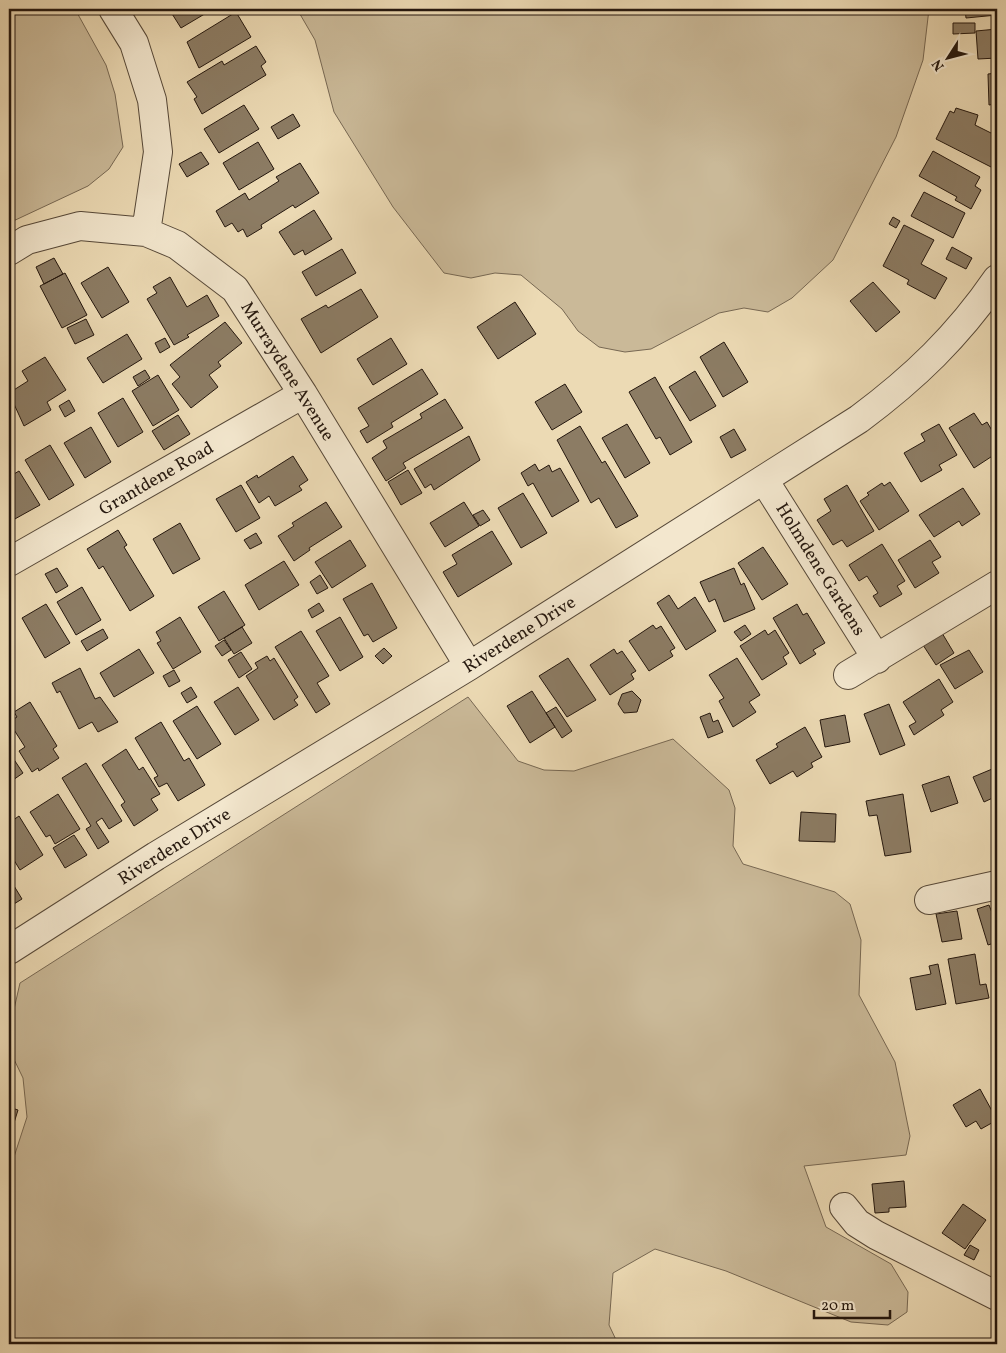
<svg xmlns="http://www.w3.org/2000/svg" width="1006" height="1353" viewBox="0 0 1006 1353" font-family="Vollkorn,serif">
	<style>
		.green { fill: #cab998; stroke: #776853 }
		.building { fill: #8c7c64; stroke: #24170e }
		.lines { fill: none; stroke-linecap: round; stroke-linejoin: round }
		.minor-casing { stroke: #564838; stroke-width: 30 }
		.minor { stroke: #f3e7ce; stroke-width: 28 }
		.labels { text-anchor: middle; stroke-width: 4.5; stroke-linejoin: round; paint-order: stroke }
		.street-label { font-size: 18px; fill: #24170e; stroke: #f3e7ce }
	</style>
	<rect width="100%" height="100%" fill="#ecdab4"/>
	<filter id="stains"><feTurbulence type="fractalNoise" baseFrequency=".004" numOctaves="4"/><feColorMatrix values="0 0 0 0 .2 0 0 0 0 .09 0 0 0 0 .02 0 0 0 .5 -.17"/></filter>
	<radialGradient id="worn" r=".72"><stop offset=".6" stop-color="#630" stop-opacity="0"/><stop offset="1" stop-color="#630" stop-opacity=".3"/></radialGradient>
	<path class="green" d="M9 9H75L106 65 115 94 123 147 109 169 88 186 9 223Z
		M297 9H929L923 60 896 137 833 260 792 298 768 312 744 308 719 313 651 349 625 352 599 347 578 331 562 309 521 275 495 273 471 278 444 273 393 207 334 112 315 40Z
		M468 697 518 761 544 770 574 771 673 739 729 790 735 808 733 846 743 864 835 892 850 904 861 940 859 995 895 1062 910 1136 906 1155 804 1166 826 1227 891 1264 908 1292 907 1312 888 1325 851 1322 726 1271 655 1249 613 1273 609 1325 618 1344H9V1163H12L27 1117 23 1078 9 1049V1031L20 983Z"/>
	<path class="building" d="M169 9H213L181 28Z
		M965 9H997V15L966 18Z
		M236 12 251 37 199 68 187 42Z
		M953 23H975V33L953 34Z
		M997 29V58L978 59 976 31Z
		M256 46 266 62 261 66 266 75 202 114 194 99 197 97 187 82 222 61 224 65Z
		M997 73V114H995V104L989 105 988 74Z
		M244 105 259 129 219 153 204 129Z
		M956 108 978 115 975 125 997 136V159L993 168 936 139 950 111 954 113Z
		M293 114 300 126 278 139 271 127Z
		M258 142 274 169 239 190 223 163Z
		M933 151 980 177 975 186 981 190 971 209 955 200 957 197 919 176Z
		M201 152 209 164 187 177 179 164Z
		M300 163 319 193 295 208 293 205 261 225 262 228 247 237 243 229 238 232 232 223 225 227 216 211 245 193 249 200 279 181 276 177Z
		M924 192 965 213 953 238 911 216Z
		M314 210 332 239 305 255 303 250 294 255 279 232Z
		M893 217 900 221 896 228 889 224Z
		M904 225 934 240 921 264 947 278 935 299 907 284 909 280 883 266Z
		M952 247 972 258 966 269 946 259Z
		M342 249 356 273 316 296 302 272Z
		M54 258 63 274 44 284 36 267Z
		M108 267 129 302 102 318 81 283Z
		M65 273 87 315 62 328 40 286Z
		M170 277 187 307 207 295 219 316 187 335 189 337 174 345 147 299 157 293 153 287Z
		M873 282 900 312 876 332 850 301Z
		M361 289 378 317 321 353 301 319 326 305 328 308Z
		M515 302 536 334 498 359 477 327Z
		M86 319 94 335 75 344 67 328Z
		M225 322 242 343 218 362 221 366 209 375 218 387 191 408 172 384 180 377 170 365Z
		M127 334 142 359 103 383 87 358Z
		M9 338 14 346 9 349Z
		M165 338 170 347 160 353 155 343Z
		M391 338 407 364 373 385 357 359Z
		M724 342 748 382 723 397 700 357Z
		M45 357 66 390 47 402 51 410 24 426 9 393 28 381 22 371Z
		M422 369 438 394 391 423 393 427 367 443 360 431 369 426 358 408Z
		M145 370 150 378 138 386 133 377Z
		M695 371 716 406 690 421 669 387Z
		M158 375 179 410 153 426 132 391Z
		M655 377 692 442 670 455 660 437 656 439 629 392Z
		M565 384 582 412 552 430 535 402Z
		M123 398 143 432 118 447 98 413Z
		M445 399 463 428 403 463 406 468 386 481 372 458 387 448 383 441 422 418 420 414Z
		M69 400 75 411 65 417 59 406Z
		M974 413 982 425 987 422 997 439V453L974 468 949 428Z
		M178 415 190 434 164 450 152 431Z
		M627 424 650 463 625 478 602 438Z
		M939 424 957 455 939 465 942 470 921 482 904 453 925 441 921 434Z
		M580 426 602 463 605 461 638 516 616 528 599 498 591 503 557 440Z
		M91 427 111 462 85 478 64 443Z
		M734 429 746 450 731 458 720 437Z
		M469 436 480 460 434 490 431 484 425 488 414 469Z
		M50 445 74 485 49 500 25 460Z
		M293 456 308 480 299 486 302 490 275 506 269 496 259 503 246 482 257 475 258 478Z
		M535 464 539 471 549 465 552 472 560 468 579 501 552 517 533 483 528 486 521 473Z
		M408 470 422 493 401 505 388 482Z
		M19 471 40 505 13 520 9 513V477Z
		M890 482 909 511 879 530 860 501 869 495 867 493 882 483 884 486Z
		M241 485 260 518 236 532 216 499Z
		M847 485 874 531 847 547 842 540 833 545 817 520 831 511 824 499Z
		M963 488 980 514 962 526 959 521 934 537 919 515Z
		M523 493 547 533 521 548 498 508Z
		M326 502 342 527 309 548 310 550 294 561 278 536 294 526 292 523Z
		M464 502 479 526 445 547 430 523Z
		M483 510 490 520 480 526 473 515Z
		M180 523 200 559 173 574 153 539Z
		M118 530 127 545 124 547 154 596 130 611 103 566 99 569 87 549Z
		M492 531 512 564 458 597 443 572 457 564 452 555Z
		M256 533 262 543 250 549 244 540Z
		M350 540 366 566 332 588 315 562Z
		M930 540 941 557 932 562 939 573 915 588 898 560Z
		M882 544 905 581 897 586 902 594 880 607 873 596 878 593 867 576 859 581 849 565Z
		M763 547 788 584 762 600 738 563Z
		M284 561 299 585 259 610 245 585Z
		M57 568 68 586 56 593 45 574Z
		M734 568 741 585 744 583 755 609 724 622 715 599 709 602 700 582Z
		M320 575 328 588 317 594 310 582Z
		M372 583 397 628 373 642 368 634 364 636 343 599Z
		M82 587 101 620 76 635 57 602Z
		M224 591 245 625 219 641 198 607Z
		M669 595 678 609 695 597 716 631 686 650 657 603Z
		M319 603 324 611 312 618 308 610Z
		M46 604 70 643 45 658 22 618Z
		M797 604 803 615 807 613 825 643 813 650 816 654 800 664 773 618Z
		M180 617 201 652 173 669 157 643 161 641 156 632Z
		M340 617 363 657 340 671 316 631Z
		M653 625 656 629 661 626 675 648 670 651 673 656 649 671 629 641Z
		M745 625 751 634 741 641 734 632Z
		M242 627 252 643 234 654 224 638Z
		M103 629 108 638 87 651 81 641Z
		M765 630 768 635 775 630 789 653 783 657 787 664 762 680 740 646Z
		M301 631 329 676 317 683 330 704 316 713 275 647Z
		M942 633 954 653 936 665 923 645Z
		M224 640 231 650 222 656 215 646Z
		M384 648 392 656 383 664 375 656Z
		M139 649 154 673 114 697 100 673Z
		M614 649 617 654 622 651 636 671 631 674 634 679 610 695 590 665Z
		M969 650 983 672 955 689 940 665Z
		M241 652 252 669 239 678 228 660Z
		M267 656 270 661 274 658 298 697 294 700 298 705 274 720 246 676 258 668 255 663Z
		M568 658 596 700 567 717 539 676Z
		M737 658 760 695 749 702 756 712 733 727 719 701 724 698 709 675Z
		M80 668 95 699 100 697 118 722 98 732 92 722 79 729 60 691 57 693 52 683Z
		M174 670 180 681 169 687 163 676Z
		M939 679 953 702 941 710 944 715 914 735 909 726 916 722 903 702Z
		M191 687 197 697 187 703 181 693Z
		M238 687 259 720 235 735 214 702Z
		M532 691 555 727 530 743 507 706Z
		M632 691 641 700 637 712 624 713 618 704 622 694Z
		M30 702 57 746 53 749 59 758 39 771 38 768 32 772 19 751 25 747 9 722 17 717 14 712Z
		M889 704 905 745 880 755 864 714Z
		M197 706 221 744 197 759 173 721Z
		M556 707 572 731 562 738 546 713Z
		M710 713 713 722 718 720 723 732 708 738 700 717Z
		M845 715 850 742 825 747 820 720Z
		M161 722 184 761 189 758 205 785 178 801 167 783 159 787 154 778 158 776 135 738Z
		M805 727 822 757 811 763 813 767 797 777 793 771 770 784 756 760 778 747 776 744Z
		M126 749 139 770 143 767 160 794 151 799 158 810 134 826 121 805 125 802 102 765Z
		M11 755 23 773 13 780 9 773V756Z
		M86 763 122 821 109 829 102 818 96 822 109 842 98 849 86 829 91 826 62 778Z
		M997 767V796L984 802 973 777Z
		M949 776 958 803 931 812 922 785Z
		M58 794 80 829 55 844 50 835 46 837 30 812Z
		M903 794 911 852 885 856 877 815 869 816 866 801Z
		M801 812 836 814 835 842 799 841Z
		M19 816 43 855 20 870 9 852V823Z
		M74 835 87 855 65 868 53 848Z
		M11 881 22 899 9 907V883Z
		M989 905 997 925V942L988 945 977 909Z
		M957 911 962 939 942 942 936 914Z
		M975 954 980 985 986 984 989 998 956 1004 948 959Z
		M938 964 946 1004 916 1010 910 978 931 974 929 966Z
		M980 1089 997 1120 981 1129 976 1121 966 1127 953 1105Z
		M9 1107 18 1110 9 1139Z
		M904 1181 906 1207 889 1208V1212L875 1213 872 1184Z
		M963 1204 986 1220 965 1249 942 1233Z
		M970 1245 979 1250 974 1260 964 1255Z"/>
	<g class="lines">
		<defs>
			<path id="minor" d="M113 9 134 43 152 100 158 152 146 232
				M9 251 27 240 80 226 146 232 177 245 235 289 303 394 469 666
				M764 480 877 659
				M9 562 303 394
				M848 675 997 585
				M929 900 997 885
				M9 950 156 856 469 666 859 419C914 378 958 336 997 279
				M844 1207 857 1223 876 1235 997 1296"/>
		</defs>
		<use href="#minor" class="minor-casing"/>
		<use href="#minor" class="minor"/>
	</g>
	<g class="labels">
		<g class="street-label">
			<text transform="translate(288 371) rotate(58)" y="6">Murraydene Avenue</text>
			<text transform="translate(156 478) rotate(-30)" y="6">Grantdene Road</text>
			<text transform="translate(821 569) rotate(58)" y="6">Holmdene Gardens</text>
			<text transform="translate(519 634) rotate(-32)" y="6">Riverdene Drive</text>
			<text transform="translate(174 846) rotate(-32)" y="6">Riverdene Drive</text>
		</g>
	</g>
	<rect width="1006" height="1353" fill="none" stroke="#ecdab4" stroke-width="30"/>
	<rect x="10" y="10" width="986" height="1333" fill="none" stroke="#24170e" stroke-width="2.5"/>
	<rect x="15" y="15" width="976" height="1323" fill="none" stroke="#24170e"/>
	<g transform="translate(948 58) rotate(234)" stroke="#f3e7ce" stroke-width="4" paint-order="stroke">
	<path d="M0-4L9 19L0 12L-9 19Z" fill="#24170e"/>
	<text y="-8" font-size="14" font-weight="bold" text-anchor="middle" fill="#24170e">N</text>
	</g>
	<path d="M814 1310v8h76v-8" fill="none" stroke="#24170e" stroke-width="2.5"/>
	<text x="821" y="1310" font-size="15" fill="#24170e" stroke="#f3e7ce" stroke-width="4" paint-order="stroke">20 m</text>
	<rect width="100%" height="100%" filter="url(#stains)"/>
	<rect width="100%" height="100%" fill="url(#worn)"/>
</svg>
